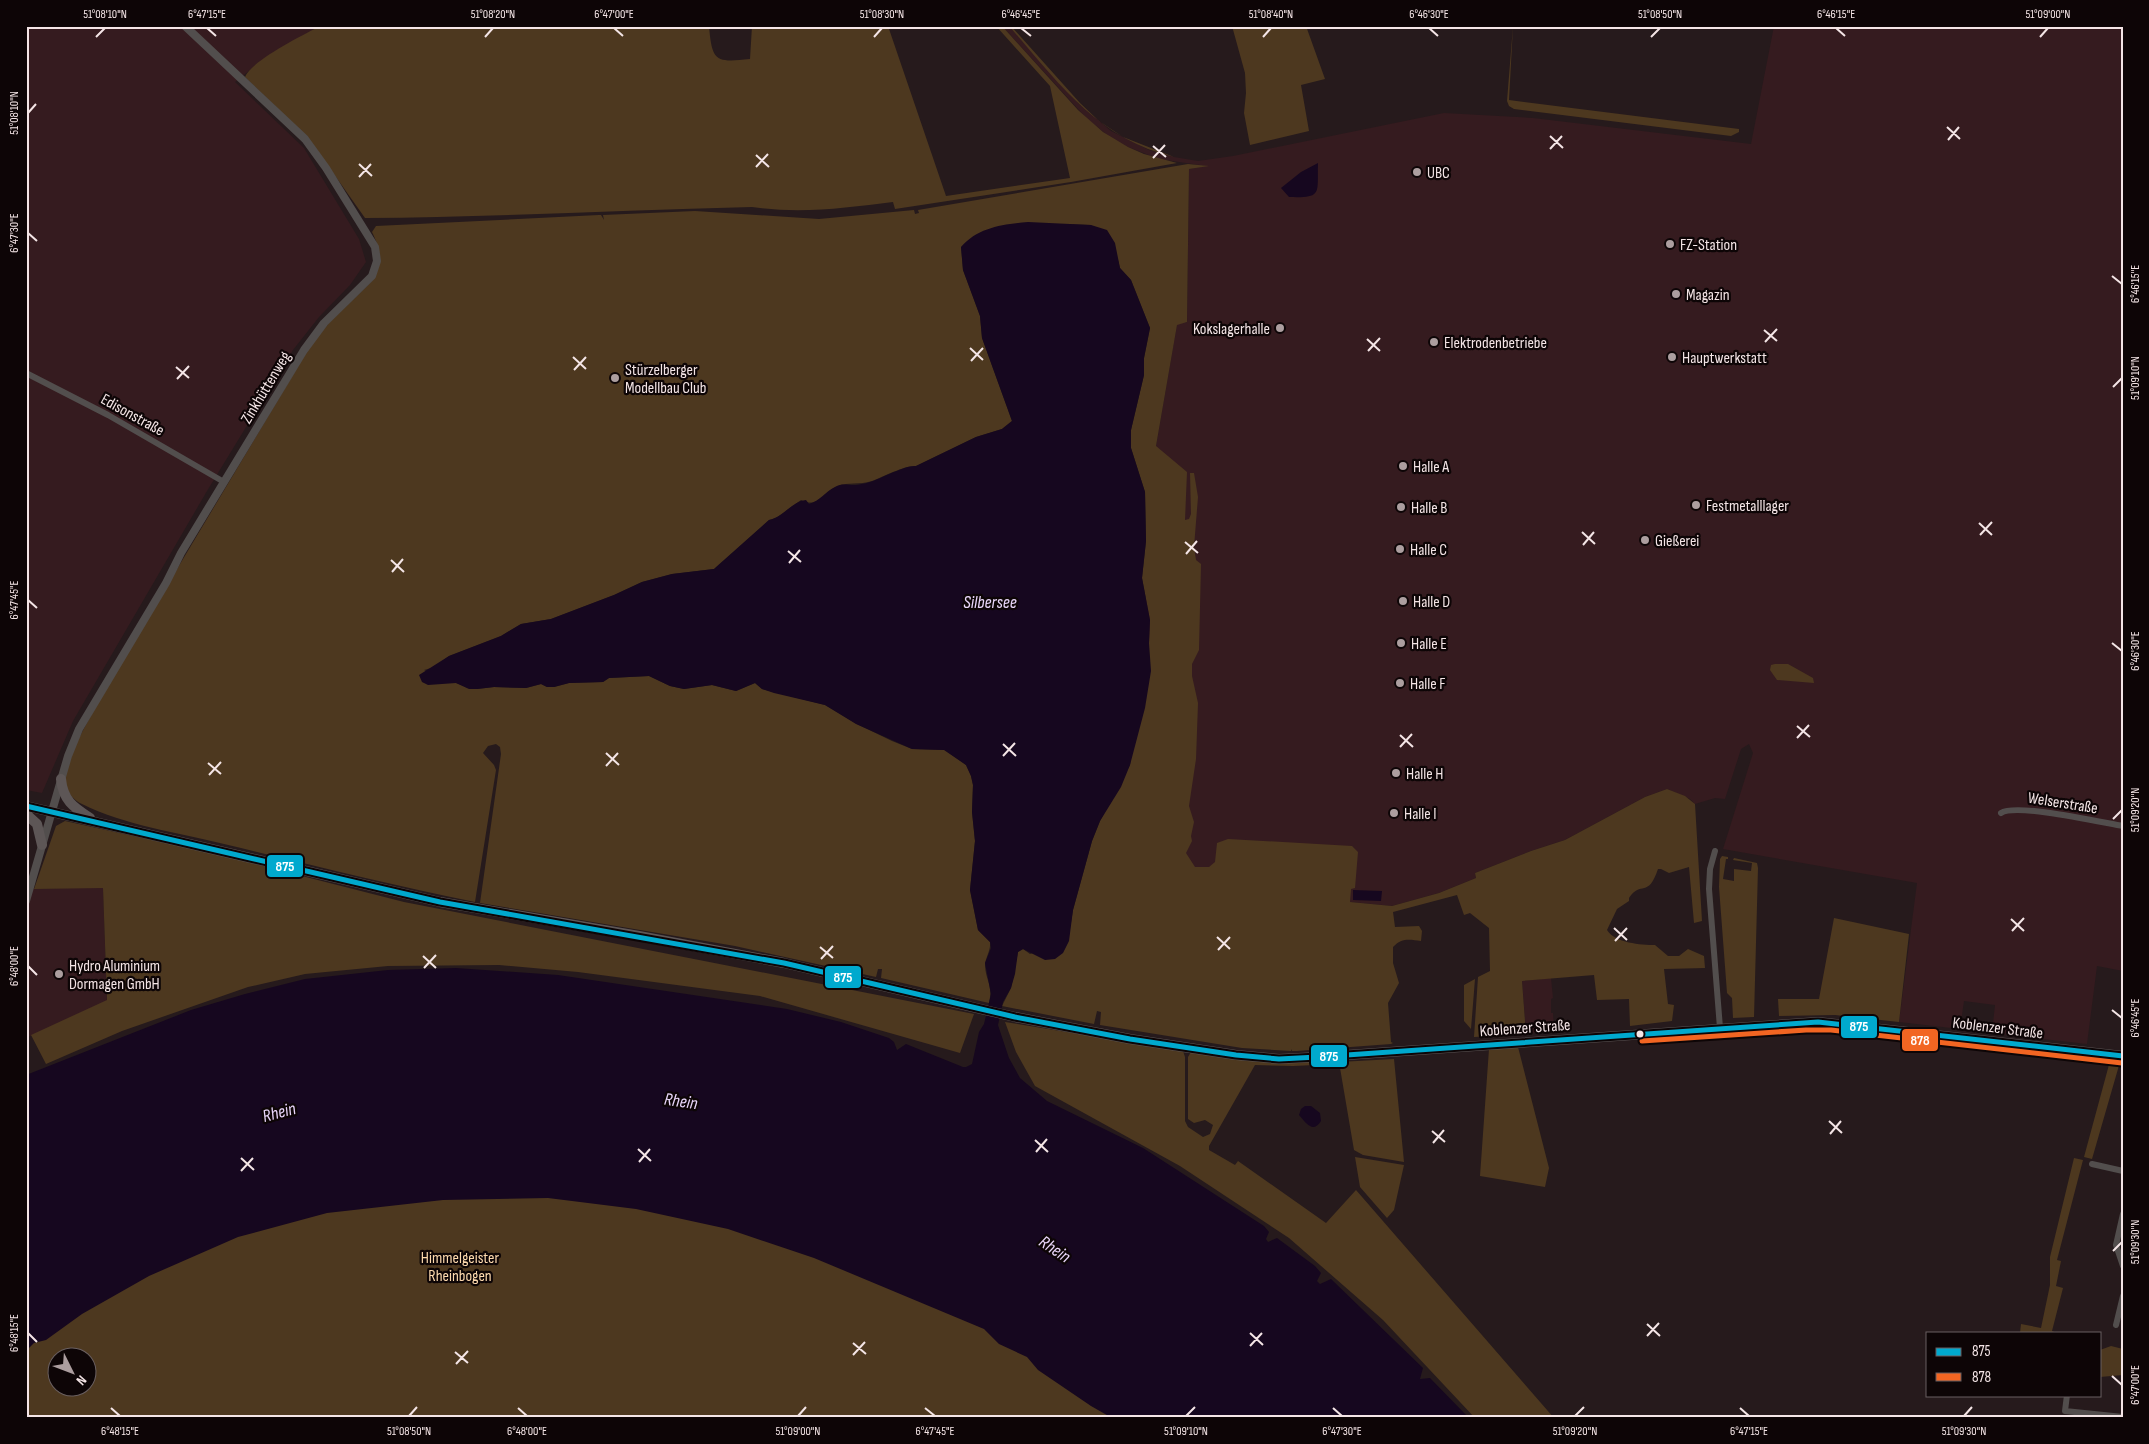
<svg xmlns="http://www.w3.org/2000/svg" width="2149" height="1444" viewBox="0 0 2149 1444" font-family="'Sofia Sans Condensed',sans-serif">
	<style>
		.built { fill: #351b1f }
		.green { fill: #4d381f; fill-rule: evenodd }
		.water { fill: #16071f }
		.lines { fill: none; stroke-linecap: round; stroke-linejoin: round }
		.minor { stroke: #524e4d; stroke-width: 6 }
		.tertiary { stroke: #524e4d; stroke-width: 8 }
		.primary { stroke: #5d5656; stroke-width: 10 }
		.bus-1-casing { stroke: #0d0506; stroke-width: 9 }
		.bus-2-casing { stroke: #0d0506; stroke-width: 9 }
		.bus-1 { stroke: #00a9ce; stroke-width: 5 }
		.bus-2 { stroke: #f26522; stroke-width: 5 }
		.ticks { fill: none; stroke: #f4e5e6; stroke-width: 2 }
		.poi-dot { fill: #ac9e9f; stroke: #0d0506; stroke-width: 2 }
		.bus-dot { fill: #f4e5e6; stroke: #0d0506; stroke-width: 2 }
		.labels { text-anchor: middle; stroke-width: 4.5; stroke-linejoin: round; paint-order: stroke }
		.poi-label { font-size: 16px; fill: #f4e5e6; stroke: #0d0506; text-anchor: start }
		.street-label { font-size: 16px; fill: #f4e5e6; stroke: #0d0506 }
		.park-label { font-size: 16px; fill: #ffdbaf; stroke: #0d0506 }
		.water-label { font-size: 18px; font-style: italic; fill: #ead7fb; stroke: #0d0506 }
		.line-badge { stroke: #0d0506; stroke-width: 2 }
		.badge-label { font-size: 14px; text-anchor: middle; font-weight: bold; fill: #fff }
		.neatline { fill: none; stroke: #f4e5e6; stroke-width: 2 }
		.ticks-label { font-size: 12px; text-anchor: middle; fill: #f4e5e6 }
	</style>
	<rect width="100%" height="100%" fill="#261a1c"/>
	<path class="built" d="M26 26H320L264 59 235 82 304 148 359 239 366 262 350 285 319 317 293 350 207 491 73 721 42 793 26 790Z
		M1002 26H1009L1078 103 1111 131 1149 150 1174 157 1198 161 1233 156 1444 113 1533 118 1751 144 1774 26H2123V971L2097 966 2087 1044 1992 1033 1995 1005 1964 1001 1960 1029 1899 1022 1917 883 1723 849 1753 753 1749 744 1741 749 1725 799 1715 798 1695 804 1690 799 1667 789 1645 797 1565 840 1531 851 1475 873 1476 878 1439 893 1392 906 1350 902 1127 896 1156 446 1177 324 1187 322 1189 169 1206 166 1159 159 1128 147 1111 138 1087 119Z
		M103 887 107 1001 26 1038V889Z
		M1551 978 1553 998 1551 999V1013H1553L1554 1032 1526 1033 1522 981Z"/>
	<path class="green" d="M320 26H709C712 61 715 63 750 59L752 26H888L946 196 1070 178 1050 86 996 26H1002L1078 110 1103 132 1128 147 1144 154 1177 163 1071 182 895 209 893 202C846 208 800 214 752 207 623 210 494 217 365 218L309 139 245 77C251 61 303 35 320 26Z
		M1009 26H1011L1080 103 1099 121 1123 137 1174 157C1097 139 1058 82 1009 26Z
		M1232 26H1306L1325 79 1301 85 1309 131 1250 145 1244 113 1246 93 1245 73Z
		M1513 26 1509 100 1739 129V132L1731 136 1514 109 1509 106 1507 101Z
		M1188 164 1209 166 1189 169 1187 322 1177 325 1156 446 1187 472 1185 520 1189 519 1191 514 1190 473H1194L1198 497 1194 547 1196 560 1201 564 1199 650 1192 664V676L1198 703 1196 759 1189 806 1194 822 1191 836 1192 841 1186 853 1195 867H1209L1215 862 1217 843 1228 839 1352 846 1358 852 1355 888 1351 889 1350 902 1392 906 1439 893 1476 878 1475 873 1531 851 1565 840 1645 797 1667 789 1685 796 1695 804 1702 921 1694 923 1689 867 1669 873 1661 869H1658C1648 899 1641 880 1629 898V901L1617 909 1607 930C1615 943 1641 945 1655 945L1668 956H1679L1688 949 1704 956 1705 968 1664 969 1668 1004 1674 1005 1672 1021 1630 1026 1629 999 1597 1000 1594 975 1522 981 1526 1034 1474 1037 1478 977 1490 971 1489 928 1470 913 1464 915 1457 895 1393 912 1395 927 1419 926 1422 931 1421 941C1409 939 1401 938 1393 947V963L1399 983 1388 1003 1391 1042 1393 1043 1391 1044 1297 1051H1292V1049L1291 1051 1242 1048 1100 1025 1101 1012 1097 1011 1094 1024 1002 1006 1011 988 1018 952 1023 949 1030 954 1068 941 1073 910 1092 841 1100 821 1130 765 1149 643 1150 620 1142 578 1146 541 1145 492 1131 448V430L1144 375V358L1150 328 1131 280 1120 268 1118 260 1091 225 1064 224 961 247 963 270 980 316 982 338 1012 421 1002 429 976 437 916 466C905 465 883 477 872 481 859 485 848 482 838 486 822 492 820 509 801 500L776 518 769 520 714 569 672 574 642 582 614 595 551 619 521 624 501 636 449 656 435 667 424 670 450 683H456L469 688 477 689 494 687 526 688 541 684 547 687H554L569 683 603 682 609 678 649 676 670 686 684 689 712 685 736 691 755 683 762 689 825 705 857 724 892 741 912 749 945 750 966 765 971 776 973 785 972 812 975 841 970 890 978 930 990 942C991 951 985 958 985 966 986 981 993 985 989 1003L881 978 882 969H878L876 977 735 946 480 903 501 754 500 747 496 744 488 746 483 753 494 765 496 770 475 902C391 885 308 864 224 844 180 833 123 825 82 804 75 801 68 794 66 785 61 762 91 719 100 698L312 343 329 323 372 281C383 263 381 250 372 232L376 226 599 215H601L604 220 603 215 695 211 819 219 914 210 915 214 919 213 918 210Z
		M1775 664H1788L1813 678 1814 683 1777 680 1770 670 1771 665Z
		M65 821 220 855 404 902 974 1014 960 1053 760 996 578 972 499 965 388 966 305 974 248 987 122 1031 46 1064 31 1035 107 1000 103 888 34 889 56 826Z
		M1722 856 1728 857V859H1726L1723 879 1734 881V869L1751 871 1752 863 1733 860 1734 858 1757 863 1758 868 1754 1017 1733 1018 1732 998 1727 993 1719 887 1720 859Z
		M1834 918 1909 934 1899 1022 1835 1015 1779 1016 1778 999H1819Z
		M1475 979 1471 1029 1464 1021V985Z
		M1005 1022 1183 1051 1185 1057V1121L1188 1127 1203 1137 1210 1134 1213 1125 1205 1120 1194 1123 1188 1119V1057L1191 1052 1315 1062V1065L1293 1066 1255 1065 1209 1146V1150L1235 1165 1238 1161 1326 1223 1356 1190 1554 1418H1475L1383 1320 1289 1238 1180 1166 1035 1086 1016 1052Z
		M1819 1025 1957 1041 1956 1046C1901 1038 1846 1030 1791 1030V1027Z
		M1518 1047 1549 1168 1545 1187 1480 1176 1489 1049Z
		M1394 1059 1404 1162 1363 1155 1354 1150 1339 1062Z
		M2110 1061 2120 1062 2092 1159 2084 1157Z
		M455 1113 1231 1418H26V1236ZM58 1356H88V1386H58Z
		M1355 1157 1404 1165 1394 1210 1387 1218 1360 1187Z
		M2074 1158 2083 1160 2057 1260 2061 1261 2056 1286 2063 1288 2052 1331 2057 1333H2020L2021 1324 2041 1328 2050 1285V1257Z
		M2111 1346 2123 1349V1375L2100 1377V1350Z"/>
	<path class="water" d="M1318 163C1317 194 1323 198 1289 197L1281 188 1301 172Z
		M1028 222 1091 225 1107 230 1115 243 1120 268 1131 280 1150 328 1144 358V375L1131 430V448L1145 492 1146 541 1142 578 1150 620 1149 643 1151 671 1145 708 1130 765 1121 787 1100 821 1092 841 1073 910 1069 941 1063 953 1055 959 1045 960 1023 949 1018 952 1015 974 1011 988 1003 1002 998 1025 1009 1058 1020 1078 1047 1101 1143 1148 1264 1226 1269 1232 1266 1239 1268 1242 1277 1238 1315 1266 1321 1273 1317 1281 1320 1284 1331 1279 1423 1368 1420 1379 1430 1378 1469 1418H1112L1091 1406 1038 1370 1027 1357 999 1344 984 1329 814 1258 728 1229 636 1209 548 1198 443 1200 327 1213 238 1237 149 1276 82 1314 46 1340 34 1343 26 1351V1075L191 1010 245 994 305 979 388 970 456 968 558 975 787 1009 841 1022 889 1038 894 1042 897 1050 906 1044 963 1067H966L972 1064 979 1032 984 1024 991 994 985 963 991 948 990 942 978 930 970 890 975 841 972 812 973 785 971 776 966 765 944 750 912 749 856 724 825 705 774 693 762 689 755 683 736 691 712 685 684 689 670 686 649 676 609 678 603 682 569 683 554 687H547L541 684 526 688 494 687 477 689H469L456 683 428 685 422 682 419 675 449 656 501 636 521 624 551 619 614 595 642 582 672 574 714 569 769 520C784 517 792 501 806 500L809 504C820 501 825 492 835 487 842 483 846 485 854 485 859 485 867 483 873 481 884 477 906 465 916 466L976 437 1002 429 1012 421 982 338 980 316 963 270 961 247C978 227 1004 224 1028 222Z
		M1353 890 1382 891 1381 901 1353 900Z
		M1305 1106H1311L1320 1113 1321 1121C1313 1134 1306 1123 1299 1115L1301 1109Z"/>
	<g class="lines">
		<path class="minor" d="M26 373 108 415 224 482
			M2001 813C2016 803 2100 822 2123 826
			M1715 851 1710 869 1709 889 1720 1028
			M2092 1164 2123 1171
			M2123 1214 2116 1245 2123 1266
			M2116 1325 2123 1296
			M2067 1395 2065 1411 2123 1417"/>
		<path class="tertiary" d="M26 901 68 756 79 729 166 583 181 553 304 350 324 323 372 276 377 261 375 247 326 168 305 139 185 26"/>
		<path class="primary" d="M61 779C63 800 73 807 90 818
			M26 806 440 902 639 936 784 963 1015 1017 1130 1039 1236 1055 1279 1059 1318 1057 1818 1022 2123 1056
			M26 814 37 824 42 845"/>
		<defs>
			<path id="bus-1" d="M26 806 440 902 784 963 1015 1017 1130 1039 1236 1055 1279 1059 1318 1057 1818 1022 2123 1056"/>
			<path id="bus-2" d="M1642 1041 1806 1030H1831L2122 1063"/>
		</defs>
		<use href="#bus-1" class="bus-1-casing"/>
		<use href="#bus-2" class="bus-2-casing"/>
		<use href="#bus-1" class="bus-1"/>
		<use href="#bus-2" class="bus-2"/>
	</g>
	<path class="ticks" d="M207 28 216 36M614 28 623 36M1021 28 1031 36M1429 28 1438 36M1836 28 1845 36M96 37 105 28M485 37 493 28M874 37 882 28M1263 37 1271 28M1651 37 1660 28M2040 37 2048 28M28 113 36 104M1947 127 1960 139M1550 136 1563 148M1948 140 1959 127M1153 146 1166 157M1550 149 1562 136M756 155 769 167M1153 158 1165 145M359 164 372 176M756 167 768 154M359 177 371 164M28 233 37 241M2112 276 2122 284M1764 330 1777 341M1367 339 1380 351M1765 342 1777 329M970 348 983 360M1368 351 1380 338M573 357 586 369M971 361 983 348M176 367 189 378M574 370 586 357M177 379 189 366M2113 387 2122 378M1979 523 1992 535M1582 532 1595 544M1980 535 1992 522M1185 542 1198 553M1583 545 1594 532M788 551 801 562M1186 554 1197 541M391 560 404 572M789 563 800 550M392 572 403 559M28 600 37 608M2112 643 2122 651M1797 726 1810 737M1400 735 1413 747M1797 738 1809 725M1003 744 1016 756M1400 747 1412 734M606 753 619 765M1003 756 1015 743M208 763 221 774M606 766 618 753M209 775 221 762M2113 819 2122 810M2011 919 2024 931M1614 928 1627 940M2012 931 2024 918M1217 937 1230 949M1615 941 1627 928M820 947 833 958M1218 950 1230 937M423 956 436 968M821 959 833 946M28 966 37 975M424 968 436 955M2112 1010 2122 1018M1829 1121 1842 1133M1432 1131 1445 1142M1830 1134 1841 1121M1035 1140 1048 1152M1433 1143 1444 1130M638 1149 651 1161M1036 1152 1047 1139M241 1158 254 1170M639 1162 650 1149M241 1171 253 1158M2113 1251 2122 1242M1647 1324 1660 1336M28 1333 37 1342M1250 1333 1263 1345M1647 1336 1659 1323M853 1343 866 1354M1250 1346 1262 1333M455 1352 468 1363M853 1355 865 1342M456 1364 468 1351M2112 1376 2122 1385M111 1408 120 1416M518 1408 527 1416M925 1408 935 1416M1333 1408 1342 1416M1740 1408 1749 1416M409 1416 417 1407M798 1416 806 1407M1186 1416 1195 1407M1575 1416 1584 1407M1964 1416 1972 1407"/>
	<g class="poi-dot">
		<circle cx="1417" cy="172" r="5"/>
		<circle cx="1670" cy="244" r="5"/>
		<circle cx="1676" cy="294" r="5"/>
		<circle cx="1280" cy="328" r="5"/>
		<circle cx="1434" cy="342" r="5"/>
		<circle cx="1672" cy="357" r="5"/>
		<circle cx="615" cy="378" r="5"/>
		<circle cx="1403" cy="466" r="5"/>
		<circle cx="1696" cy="505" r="5"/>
		<circle cx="1401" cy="507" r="5"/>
		<circle cx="1645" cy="540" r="5"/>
		<circle cx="1400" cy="549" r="5"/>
		<circle cx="1403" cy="601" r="5"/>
		<circle cx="1401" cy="643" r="5"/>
		<circle cx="1400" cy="683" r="5"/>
		<circle cx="1396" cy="773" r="5"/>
		<circle cx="1394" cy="813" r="5"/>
		<circle cx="59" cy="974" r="5"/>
	</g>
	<circle class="bus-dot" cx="1640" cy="1034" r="4.5"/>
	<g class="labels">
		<g class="poi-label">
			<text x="1427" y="178">UBC</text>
			<text x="1680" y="250">FZ-Station</text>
			<text x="1686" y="300">Magazin</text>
			<text x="1270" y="334" text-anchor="end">Kokslagerhalle</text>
			<text x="1444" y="348">Elektrodenbetriebe</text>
			<text x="1682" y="363">Hauptwerkstatt</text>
			<text x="625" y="375">Stürzelberger<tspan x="625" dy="18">Modellbau Club</tspan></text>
			<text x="1413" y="472">Halle A</text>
			<text x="1706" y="511">Festmetalllager</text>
			<text x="1411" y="513">Halle B</text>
			<text x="1655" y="546">Gießerei</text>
			<text x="1410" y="555">Halle C</text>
			<text x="1413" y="607">Halle D</text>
			<text x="1411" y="649">Halle E</text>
			<text x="1410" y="689">Halle F</text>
			<text x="1406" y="779">Halle H</text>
			<text x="1404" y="819">Halle I</text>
			<text x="69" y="971">Hydro Aluminium<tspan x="69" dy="18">Dormagen GmbH</tspan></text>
		</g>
		<g class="street-label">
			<text transform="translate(265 387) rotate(-59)" y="6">Zinkhüttenweg</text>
			<text transform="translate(133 414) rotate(29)" y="6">Edisonstraße</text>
			<text transform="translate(2063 802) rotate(9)" y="6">Welserstraße</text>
			<text transform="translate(1525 1027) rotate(-4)" y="6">Koblenzer Straße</text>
			<text transform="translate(1998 1027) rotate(7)" y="6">Koblenzer Straße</text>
		</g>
		<g class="park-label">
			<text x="460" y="1263">Himmelgeister<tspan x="460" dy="18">Rheinbogen</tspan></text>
		</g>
		<g class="water-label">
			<text x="990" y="608">Silbersee</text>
			<text transform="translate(681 1101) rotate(8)" y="6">Rhein</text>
			<text transform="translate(279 1112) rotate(-15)" y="6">Rhein</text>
			<text transform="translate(1055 1249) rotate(34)" y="6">Rhein</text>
		</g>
	</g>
	<g class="line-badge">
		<rect x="266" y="854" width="38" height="24" rx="5" fill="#00a9ce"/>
		<rect x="824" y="965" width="38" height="24" rx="5" fill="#00a9ce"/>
		<rect x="1840" y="1015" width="38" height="24" rx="5" fill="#00a9ce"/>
		<rect x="1901" y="1028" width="38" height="24" rx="5" fill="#f26522"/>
		<rect x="1310" y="1044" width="38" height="24" rx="5" fill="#00a9ce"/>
	</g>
	<g class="badge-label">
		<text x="285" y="871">875</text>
		<text x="843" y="982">875</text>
		<text x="1859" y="1031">875</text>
		<text x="1920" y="1045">878</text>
		<text x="1329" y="1061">875</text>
	</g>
	<rect width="2149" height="1444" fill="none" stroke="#0d0506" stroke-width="55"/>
	<rect x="1926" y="1332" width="175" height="65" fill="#0d0506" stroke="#695f60"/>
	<rect x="1936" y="1348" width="25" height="8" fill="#00a9ce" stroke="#695f60"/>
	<text x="1972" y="1356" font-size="15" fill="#f4e5e6">875</text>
	<rect x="1936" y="1373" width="25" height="8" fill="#f26522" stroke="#695f60"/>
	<text x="1972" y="1382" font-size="15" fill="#f4e5e6">878</text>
	<g transform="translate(72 1372) rotate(132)"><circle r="24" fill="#0d0506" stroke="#695f60"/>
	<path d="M0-4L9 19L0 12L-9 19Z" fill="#ac9e9f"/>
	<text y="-8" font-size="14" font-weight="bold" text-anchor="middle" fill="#f4e5e6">N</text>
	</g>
	<rect x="28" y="28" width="2094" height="1388" class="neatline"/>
	<g class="ticks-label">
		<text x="105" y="18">51°08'10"N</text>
		<text x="207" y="18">6°47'15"E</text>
		<text x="493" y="18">51°08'20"N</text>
		<text x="614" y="18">6°47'00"E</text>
		<text x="882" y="18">51°08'30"N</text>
		<text x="1021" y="18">6°46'45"E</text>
		<text x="1271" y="18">51°08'40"N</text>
		<text x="1429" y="18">6°46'30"E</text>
		<text x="1660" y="18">51°08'50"N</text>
		<text x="1836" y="18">6°46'15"E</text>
		<text x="2048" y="18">51°09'00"N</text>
		<text transform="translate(14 113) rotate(-90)" y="4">51°08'10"N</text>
		<text transform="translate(14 233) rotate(-90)" y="4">6°47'30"E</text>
		<text transform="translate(2135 284) rotate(-90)" y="4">6°46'15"E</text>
		<text transform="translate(2135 378) rotate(-90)" y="4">51°09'10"N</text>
		<text transform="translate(14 600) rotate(-90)" y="4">6°47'45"E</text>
		<text transform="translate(2135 651) rotate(-90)" y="4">6°46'30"E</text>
		<text transform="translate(2135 810) rotate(-90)" y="4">51°09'20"N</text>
		<text transform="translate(14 966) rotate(-90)" y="4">6°48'00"E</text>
		<text transform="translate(2135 1018) rotate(-90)" y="4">6°46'45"E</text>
		<text transform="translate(2135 1242) rotate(-90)" y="4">51°09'30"N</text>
		<text transform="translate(14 1333) rotate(-90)" y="4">6°48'15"E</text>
		<text transform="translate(2135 1385) rotate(-90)" y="4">6°47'00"E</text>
		<text x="120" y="1435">6°48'15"E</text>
		<text x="409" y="1435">51°08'50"N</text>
		<text x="527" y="1435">6°48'00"E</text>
		<text x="798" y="1435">51°09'00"N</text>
		<text x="935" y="1435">6°47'45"E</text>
		<text x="1186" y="1435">51°09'10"N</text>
		<text x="1342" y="1435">6°47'30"E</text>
		<text x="1575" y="1435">51°09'20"N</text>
		<text x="1749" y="1435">6°47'15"E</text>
		<text x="1964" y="1435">51°09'30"N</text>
	</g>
</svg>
